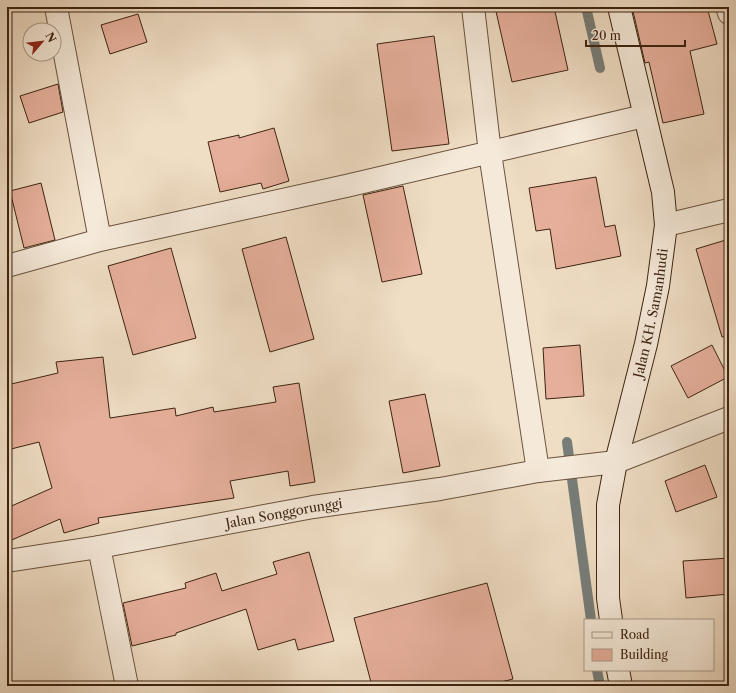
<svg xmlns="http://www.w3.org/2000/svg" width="736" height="693" viewBox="0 0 736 693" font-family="'Libre Caslon Text',serif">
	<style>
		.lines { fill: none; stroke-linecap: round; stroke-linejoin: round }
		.stream { stroke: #777d79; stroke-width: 10 }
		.building { fill: #e6af9b; stroke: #3d2311 }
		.minor-casing { stroke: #6a523e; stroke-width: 24 }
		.tertiary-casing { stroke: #6a523e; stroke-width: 24 }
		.secondary-casing { stroke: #3d2311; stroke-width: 24 }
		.minor { stroke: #f5e9d9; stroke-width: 22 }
		.tertiary { stroke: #f5e9d9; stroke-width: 22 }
		.secondary { stroke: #f5e9d9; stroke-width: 22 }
		.labels { text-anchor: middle; stroke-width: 3; stroke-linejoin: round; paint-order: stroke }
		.street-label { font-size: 13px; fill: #3d2311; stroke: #f5e9d9 }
	</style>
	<rect width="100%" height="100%" fill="#efddc4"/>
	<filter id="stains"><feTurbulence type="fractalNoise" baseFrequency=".005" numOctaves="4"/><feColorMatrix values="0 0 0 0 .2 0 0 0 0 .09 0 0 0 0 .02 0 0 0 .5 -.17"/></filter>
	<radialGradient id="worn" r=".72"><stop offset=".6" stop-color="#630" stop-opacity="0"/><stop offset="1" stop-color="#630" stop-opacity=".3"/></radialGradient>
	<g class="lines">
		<path class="stream" d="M586 7 600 68
			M567 442 591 620
			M597 670 600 686"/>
	</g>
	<path class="building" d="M495 7H554L568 70 512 82Z
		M632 7H707L717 44 690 51 704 114 663 123 649 62 645 63Z
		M138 14 147 42 110 54 101 25Z
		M434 36 449 144 392 151 377 44Z
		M58 84 63 112 29 123 20 96Z
		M274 128 289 181 263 189 261 183 220 192 208 142 239 135V138Z
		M596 177 605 227 615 225 621 256 556 269 550 229 536 231 529 188Z
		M41 183 55 240 24 248 10 191Z
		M403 186 422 274 382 282 363 195Z
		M286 237 314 339 270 352 242 249Z
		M729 239V336L722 337 696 249Z
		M171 248 196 338 133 355 108 266Z
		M580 345 584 396 546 399 543 348Z
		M712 345 728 377 688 398 671 366Z
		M103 357 110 418 175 408 176 416 213 407 214 412 276 402 273 387 299 383 315 482 290 486 288 471 230 481 234 498 98 518 99 523 64 533 60 519 7 542V508L52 488 39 442 7 450V385L58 373 56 362Z
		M425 394 440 466 403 473 389 401Z
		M705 465 717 497 676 512 665 481Z
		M309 552 334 641 298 650 295 639 258 650 246 609 176 633V635L132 646 123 603 186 588 185 583 216 573 222 591 277 574 273 562Z
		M729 558V594L686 598 683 561Z
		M487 583 513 679 485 686H372L354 618Z"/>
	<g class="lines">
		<defs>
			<path id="minor" d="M56 7 100 240
				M473 7 490 153 538 471
				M727 7 729 13
				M666 225 729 210
				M7 266 100 240 346 186 644 116
				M616 462 729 418"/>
			<g id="tertiary">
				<path d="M99 547 127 686"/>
				<path id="s1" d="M7 561 99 547 313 507 440 489 538 471 616 462"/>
			</g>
			<g id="secondary">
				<path id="s2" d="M611 620 608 598V505L616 462 646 344 658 286 666 225 663 192 619 7"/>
				<path d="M618 670 621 686"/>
			</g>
		</defs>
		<use href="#minor" class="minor-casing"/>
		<use href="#tertiary" class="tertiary-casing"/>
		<use href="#secondary" class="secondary-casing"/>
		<use href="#minor" class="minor"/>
		<use href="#tertiary" class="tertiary"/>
		<use href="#secondary" class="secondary"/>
	</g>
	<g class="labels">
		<g class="street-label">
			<text dy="5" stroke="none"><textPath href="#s2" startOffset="312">Jalan KH. Samanhudi</textPath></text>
			<text dy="5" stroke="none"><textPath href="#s1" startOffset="281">Jalan Songgorunggi</textPath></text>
		</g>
	</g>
	<rect width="736" height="693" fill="none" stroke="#efddc4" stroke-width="24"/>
	<rect x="8" y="8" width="720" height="677" fill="none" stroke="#3d2311" stroke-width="2"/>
	<rect x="12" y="12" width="712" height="669" fill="none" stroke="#3d2311"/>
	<rect x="584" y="619" width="130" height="52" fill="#f5e9d9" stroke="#ab9a89"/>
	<rect x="592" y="632" width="20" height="6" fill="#f5e9d9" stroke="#ab9a89"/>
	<text x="620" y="639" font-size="12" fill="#3d2311">Road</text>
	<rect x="592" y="649" width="20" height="12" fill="#e6af9b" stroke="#ab9a89"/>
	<text x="620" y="659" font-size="12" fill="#3d2311">Building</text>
	<g transform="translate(42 42) rotate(62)"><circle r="19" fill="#f5e9d9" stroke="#ab9a89"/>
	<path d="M0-3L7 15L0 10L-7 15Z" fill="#8f2418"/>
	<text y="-6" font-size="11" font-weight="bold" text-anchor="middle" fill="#3d2311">N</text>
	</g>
	<path d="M586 40v6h99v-6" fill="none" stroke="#3d2311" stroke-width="2"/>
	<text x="592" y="40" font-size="12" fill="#3d2311" stroke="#f5e9d9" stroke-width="3" paint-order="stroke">20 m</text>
	<rect width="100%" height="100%" filter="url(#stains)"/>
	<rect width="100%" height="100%" fill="url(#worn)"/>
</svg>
